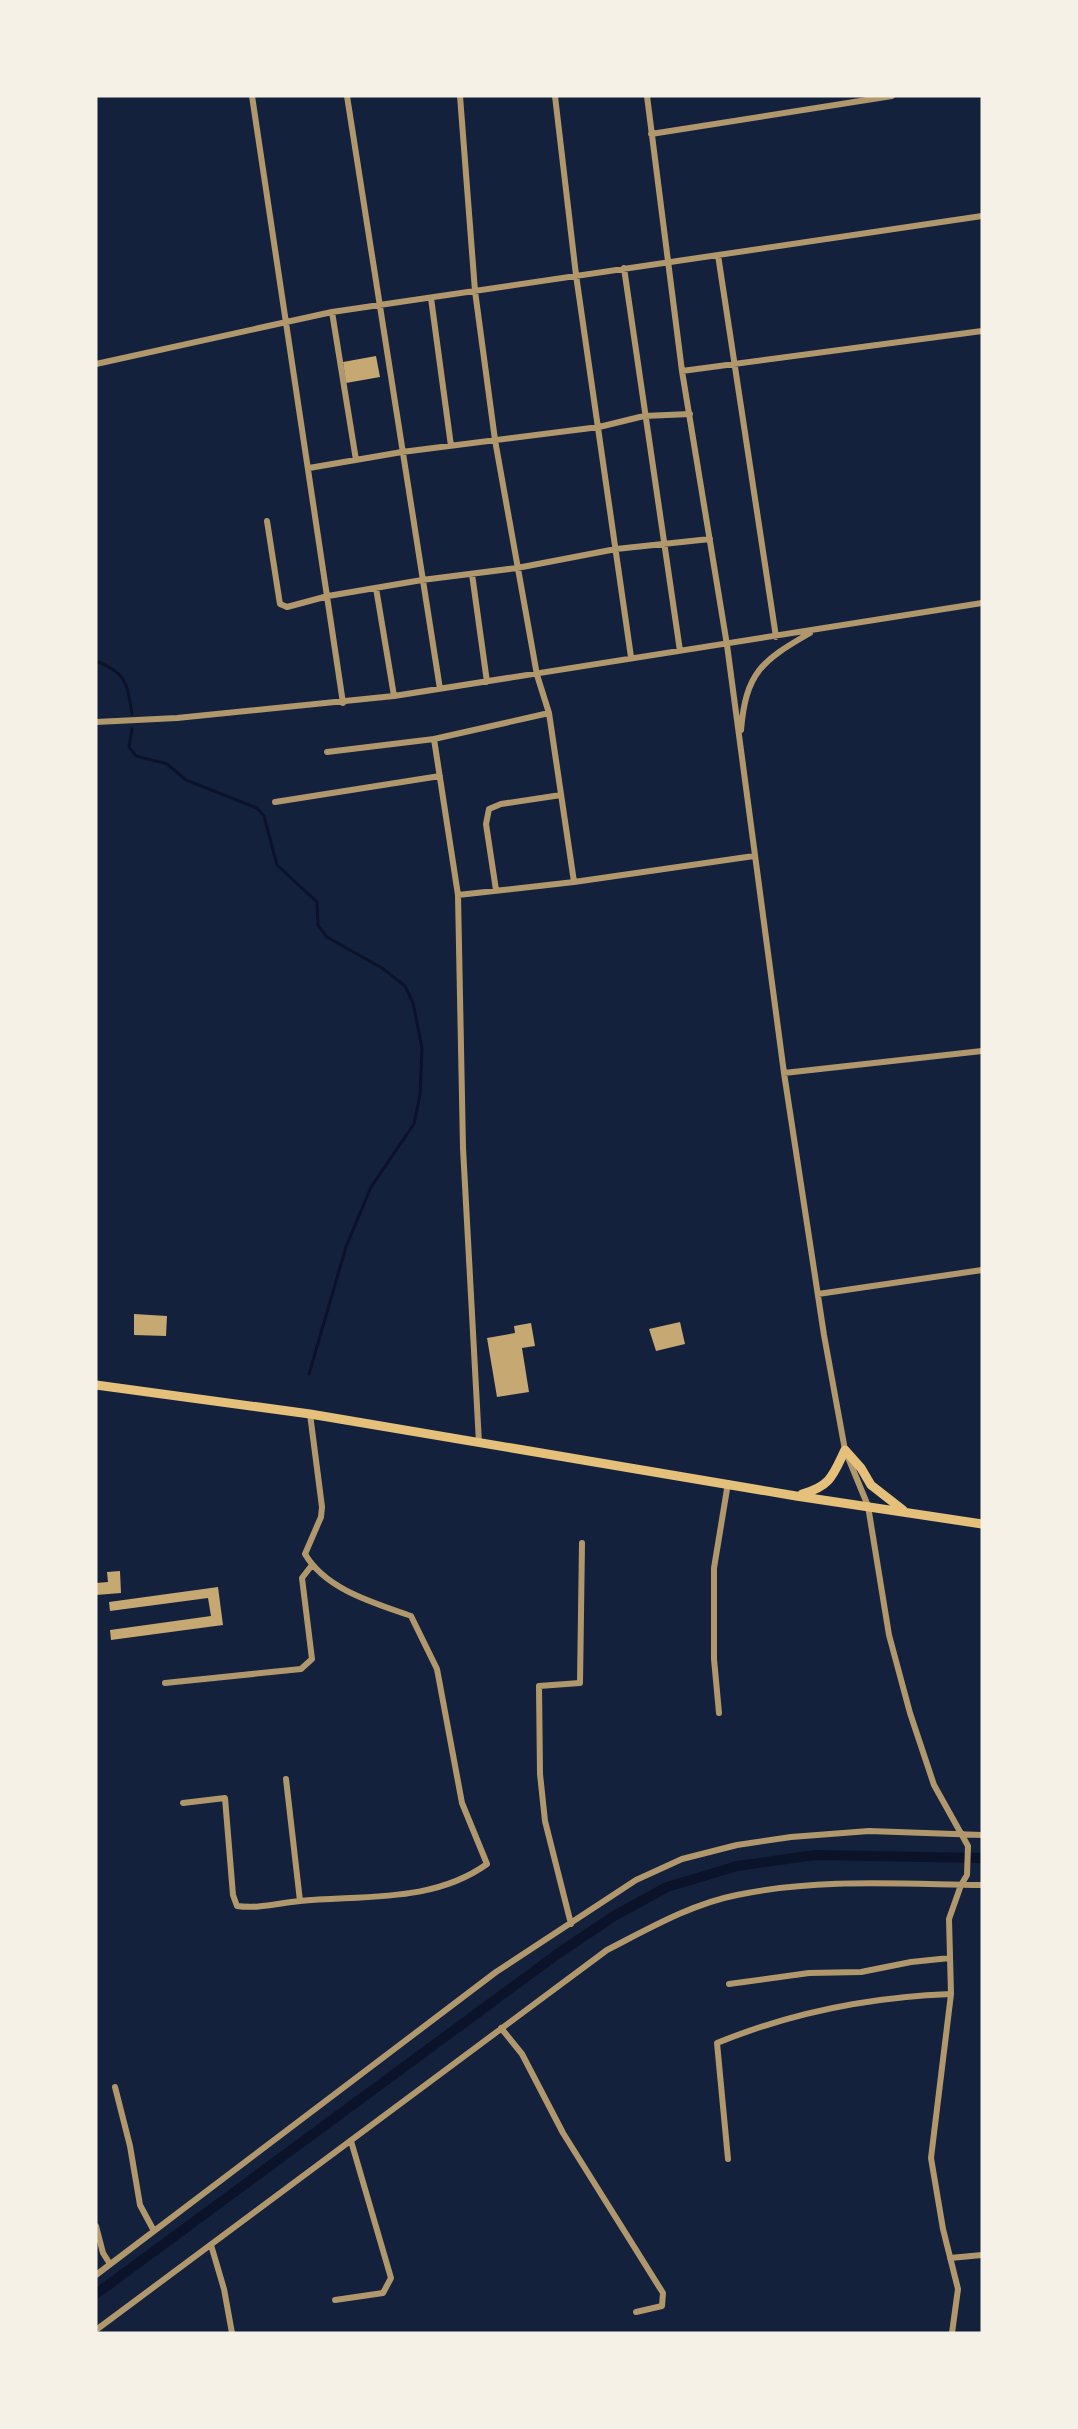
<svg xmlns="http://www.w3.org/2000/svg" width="1078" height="2429" viewBox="0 0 1078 2429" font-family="'Work Sans',sans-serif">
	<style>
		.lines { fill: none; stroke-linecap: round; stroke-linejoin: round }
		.stream { stroke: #0b132b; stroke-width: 3 }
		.canal { stroke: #0b132b; stroke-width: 10 }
		.building { fill: #c6a872 }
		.minor { stroke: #b1986c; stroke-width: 6 }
		.trunk { stroke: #e5c07b; stroke-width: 9 }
	</style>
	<rect width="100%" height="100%" fill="#14213d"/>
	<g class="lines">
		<path class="stream" d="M96 661C127 673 127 683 132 714
			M132 729 129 747 136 756 167 764 186 780 257 808 264 816 277 865 317 902 318 925 327 937 382 968 405 986 413 1003 422 1048 420 1095 414 1124 371 1187 346 1247 309 1374"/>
		<path class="canal" d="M96 2294 556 1955 614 1916 667 1887 737 1866 815 1855 982 1858"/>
	</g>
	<path class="building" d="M376 356 380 377 346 383 343 362Z
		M134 1314 167 1316 166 1336 134 1335Z
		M680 1322 685 1344 656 1351 649 1329Z
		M531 1323 535 1346 522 1348 529 1392 497 1397 487 1338 515 1333 514 1326Z
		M120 1571 121 1593 96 1595V1583L108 1582 107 1572Z
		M218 1587 223 1625 111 1640 110 1630 211 1616 208 1598 110 1611 109 1602Z"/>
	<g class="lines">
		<path class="minor" d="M252 96 343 703
			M347 96 440 689
			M460 96 475 291 495 440 537 675 549 713 574 882
			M555 96 576 275 631 657
			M647 96 682 371 727 645 784 1073 824 1335 845 1450 868 1506 889 1635 910 1713 934 1785 968 1846 967 1875 961 1885 949 1919 951 1994 931 2158 943 2229 958 2289 952 2333
			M651 134 892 96
			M718 255 776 637
			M624 268 680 651
			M431 298 451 446
			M332 312 356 460
			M96 364 332 312 982 216
			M682 371 982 331
			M309 468 402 452 599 427 644 416 690 414
			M267 521 279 598 280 604 287 607 328 596 422 580 517 568 616 549 710 539
			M472 574 487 682
			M376 588 394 696
			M96 722 177 718 394 696 982 603
			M741 730C746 673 761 661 810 633
			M327 752 434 739
			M275 802 440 776
			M496 890 486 824 489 809 501 804 561 795
			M458 895 434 739 549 713
			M784 1073 982 1051
			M818 1294 982 1270
			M479 1443 463 1148 458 895 574 882 754 856
			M165 1683 301 1669 312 1659 302 1578 312 1565
			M719 1713 714 1659V1568L728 1483
			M286 1779 300 1901
			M183 1803 225 1798 233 1895 237 1906C259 1909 278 1903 300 1901 363 1895 433 1903 487 1864L462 1803 437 1669 411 1616C375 1603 326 1590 305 1554L321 1517 322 1507 310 1414
			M571 1924 545 1821 540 1774 539 1686 580 1683 582 1543
			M729 1984 809 1973 861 1972 911 1962 950 1958
			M501 2028 522 2054 563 2133 663 2293 662 2306 636 2312
			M115 2087 130 2146 140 2205 154 2231
			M728 2159 717 2043C793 2012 869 1997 951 1994
			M96 2226 103 2253 110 2264
			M211 2245 224 2289 232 2333
			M950 2258 982 2255
			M96 2275 496 1972 636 1880 682 1859 737 1845 791 1837 869 1831 982 1835
			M335 2300 383 2293 391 2278 351 2141
			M96 2330 607 1950C648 1929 691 1904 737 1895 818 1878 900 1884 982 1885"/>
		<path class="trunk" d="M96 1385 310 1414 796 1496 982 1524
			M802 1494C831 1486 833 1475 845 1450L861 1468 871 1485 903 1510"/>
	</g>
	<rect width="1078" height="2429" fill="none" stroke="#f6f1e7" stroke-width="195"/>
</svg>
